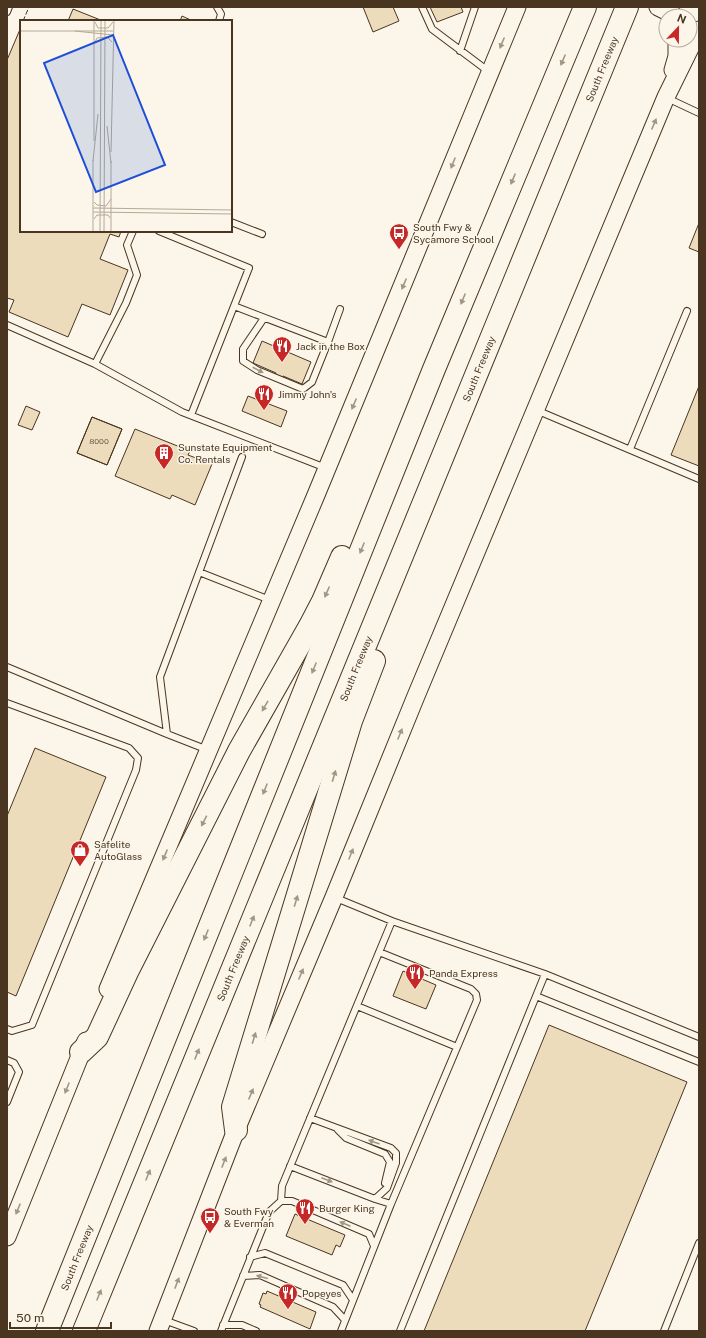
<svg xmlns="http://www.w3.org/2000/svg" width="706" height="1338" viewBox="0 0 706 1338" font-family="'Public Sans',sans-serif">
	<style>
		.building { fill: #ecdcbc; stroke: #4a3520 }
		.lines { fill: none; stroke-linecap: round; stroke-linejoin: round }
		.service-casing { stroke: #4a3520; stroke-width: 8 }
		.secondary-casing { stroke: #4a3520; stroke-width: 19 }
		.motorway-casing { stroke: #4a3520; stroke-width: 24 }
		.service { stroke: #fbf6e9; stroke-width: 6 }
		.secondary { stroke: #fbf6e9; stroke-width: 17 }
		.motorway { stroke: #fbf6e9; stroke-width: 22 }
		.fence { stroke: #4a3520; stroke-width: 1; stroke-dasharray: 5 2; stroke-linecap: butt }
		.oneway { fill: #a29684 }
		.labels { text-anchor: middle; stroke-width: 3; stroke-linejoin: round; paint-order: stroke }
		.number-label { font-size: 8px; fill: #725f47 }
		.street-label { font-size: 10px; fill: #4a3520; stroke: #fbf6e9 }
		.poi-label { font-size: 10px; fill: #4a3520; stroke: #fbf6e9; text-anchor: start }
		.inset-road { fill: none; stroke: #b4a999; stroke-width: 1 }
		.view { fill: #1d4ed8; fill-opacity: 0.15; stroke: #1d4ed8; stroke-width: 2 }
		.inset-edge { fill: none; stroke: #4a3520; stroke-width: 2 }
	</style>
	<rect width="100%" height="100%" fill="#fbf6e9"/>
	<path class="building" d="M363 7H393L399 21 373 32Z
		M430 7H461L463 12 437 22Z
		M73 9 103 21H68Z
		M182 16 193 21H180Z
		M21 27V231H121L119 237 110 234 100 259 128 270 110 315 82 304 68 337 9 312 14 300 7 298V60Z
		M699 223V252L689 248Z
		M262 341 311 362 302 384 283 376 282 379 275 376 276 373 253 363Z
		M699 386V466L671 455Z
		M248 396 287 411 281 427 242 411Z
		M26 406 40 412 32 430 18 425Z
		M92 417 122 429 107 465 77 453Z
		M92 417 122 429 107 465 77 453Z
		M135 429 190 451 188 455 212 464 195 505 172 495 170 499 115 476Z
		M35 748 106 777 16 996 7 992V816Z
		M403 971 436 985 426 1009 393 996Z
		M549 1025 687 1082 585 1331H424Z
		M295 1214 345 1235 340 1247 336 1245 332 1255 286 1236Z
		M267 1291 316 1312 310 1329 260 1307 261 1305 259 1304 263 1293 266 1294Z"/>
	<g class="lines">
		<defs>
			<path id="service" d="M217 7 221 14 219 21
				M422 7 432 29 488 71
				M7 12 9 7
				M460 51 475 7
				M667 98 699 113
				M231 222 262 234
				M133 231 127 245 137 275 126 303 95 364 182 412 326 468
				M159 231 249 268 191 415
				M234 306 328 342 340 309
				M264 318 243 349V361L257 370 303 389 312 382 328 342
				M7 325 95 364
				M536 410 699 479
				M630 449 687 311
				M199 572 270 600
				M7 667 167 734
				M7 703 129 748 138 758 136 770 32 1025 12 1031 7 1029
				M208 750 167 734 160 677 242 457
				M336 898 392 921 545 974
				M536 996 699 1062
				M357 1006 457 1047
				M7 1060 14 1063 19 1072 7 1102
				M338 1130 346 1138 385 1154 390 1162 385 1183
				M290 1166 375 1199 387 1188 396 1163V1153L391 1148 310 1118
				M375 1199 391 1204
				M281 1201 282 1186 392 921
				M250 1257 265 1253 343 1285 353 1300
				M243 1276 260 1275 333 1307 345 1320
				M164 1320 194 1331
				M223 1325H242L256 1331
				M221 1331 269 1212 281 1201H292L369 1234 374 1246
				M341 1331 391 1204 477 1000 476 994 471 989 379 952
				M400 1331 545 974 699 1037
				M664 1331 699 1243"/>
			<path id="secondary" d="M658 7 672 14V16
				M673 70 677 56V40
				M108 989 316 495 517 7
				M7 1237 86 1041
				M158 1331 236 1130 334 897 416 696 666 97 699 30"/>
			<g id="motorway">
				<path d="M81 1052 97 1037 128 970 239 751 310 626 323 601 342 557"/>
				<path d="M236 1130 233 1107 351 721 374 661"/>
				<path id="s1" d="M47 1331 434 369 585 7"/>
				<path id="s2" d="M84 1331 627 7"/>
			</g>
		</defs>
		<use href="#service" class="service-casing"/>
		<use href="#secondary" class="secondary-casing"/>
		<use href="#motorway" class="motorway-casing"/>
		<use href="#service" class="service"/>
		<use href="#secondary" class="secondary"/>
		<use href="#motorway" class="motorway"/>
		<path class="fence" d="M23 21 29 7"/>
	</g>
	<defs><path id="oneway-solid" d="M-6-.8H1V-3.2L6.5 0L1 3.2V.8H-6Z"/></defs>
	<g class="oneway">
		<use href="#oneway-solid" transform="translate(502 43) rotate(113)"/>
		<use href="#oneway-solid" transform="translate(563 60) rotate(113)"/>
		<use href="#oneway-solid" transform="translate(654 124) rotate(-67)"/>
		<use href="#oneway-solid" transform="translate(453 163) rotate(112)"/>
		<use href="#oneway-solid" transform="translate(513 179) rotate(113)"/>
		<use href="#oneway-solid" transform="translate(404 284) rotate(113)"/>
		<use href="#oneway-solid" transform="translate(463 299) rotate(113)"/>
		<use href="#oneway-solid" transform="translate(258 370) rotate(27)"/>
		<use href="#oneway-solid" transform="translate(354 404) rotate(113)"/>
		<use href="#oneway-solid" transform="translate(362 548) rotate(112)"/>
		<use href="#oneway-solid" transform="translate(327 592) rotate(114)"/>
		<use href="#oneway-solid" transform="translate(314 668) rotate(112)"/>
		<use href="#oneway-solid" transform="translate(265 706) rotate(120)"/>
		<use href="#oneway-solid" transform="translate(400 734) rotate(-68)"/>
		<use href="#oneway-solid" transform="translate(334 776) rotate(-73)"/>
		<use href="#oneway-solid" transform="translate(265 789) rotate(112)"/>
		<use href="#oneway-solid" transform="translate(204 821) rotate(117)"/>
		<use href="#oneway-solid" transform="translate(351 854) rotate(-68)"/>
		<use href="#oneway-solid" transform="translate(165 855) rotate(113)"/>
		<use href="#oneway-solid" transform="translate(296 901) rotate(-73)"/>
		<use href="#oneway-solid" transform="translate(252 921) rotate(-68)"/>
		<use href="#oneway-solid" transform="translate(206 935) rotate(112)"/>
		<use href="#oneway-solid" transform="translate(301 974) rotate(-67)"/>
		<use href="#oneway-solid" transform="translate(254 1038) rotate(-73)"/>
		<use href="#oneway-solid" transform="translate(197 1054) rotate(-68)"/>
		<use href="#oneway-solid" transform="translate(67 1088) rotate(112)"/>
		<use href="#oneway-solid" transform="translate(251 1094) rotate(-67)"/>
		<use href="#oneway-solid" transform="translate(374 1142) rotate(-160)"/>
		<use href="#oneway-solid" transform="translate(224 1162) rotate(-69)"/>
		<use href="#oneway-solid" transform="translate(148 1175) rotate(-68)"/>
		<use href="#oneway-solid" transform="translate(327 1180) rotate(21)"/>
		<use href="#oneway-solid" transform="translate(18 1209) rotate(112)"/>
		<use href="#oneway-solid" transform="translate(345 1224) rotate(-157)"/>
		<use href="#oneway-solid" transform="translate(262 1277) rotate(-165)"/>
		<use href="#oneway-solid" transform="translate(177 1283) rotate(-69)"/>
		<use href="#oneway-solid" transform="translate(99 1295) rotate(-68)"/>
	</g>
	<defs>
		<symbol id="bus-pin" viewBox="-11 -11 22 30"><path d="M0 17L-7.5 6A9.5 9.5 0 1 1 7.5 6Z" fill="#c62828" stroke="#fbf6e9"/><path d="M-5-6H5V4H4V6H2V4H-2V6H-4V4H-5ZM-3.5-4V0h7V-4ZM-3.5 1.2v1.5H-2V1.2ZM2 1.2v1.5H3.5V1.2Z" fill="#fff"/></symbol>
		<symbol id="restaurant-pin" viewBox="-11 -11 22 30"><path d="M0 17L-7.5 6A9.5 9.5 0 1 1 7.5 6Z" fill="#c62828" stroke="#fbf6e9"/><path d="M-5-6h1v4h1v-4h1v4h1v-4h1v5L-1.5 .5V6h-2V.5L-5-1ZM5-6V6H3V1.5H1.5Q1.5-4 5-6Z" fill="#fff"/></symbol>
		<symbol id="building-pin" viewBox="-11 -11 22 30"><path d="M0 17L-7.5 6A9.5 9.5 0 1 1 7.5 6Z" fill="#c62828" stroke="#fbf6e9"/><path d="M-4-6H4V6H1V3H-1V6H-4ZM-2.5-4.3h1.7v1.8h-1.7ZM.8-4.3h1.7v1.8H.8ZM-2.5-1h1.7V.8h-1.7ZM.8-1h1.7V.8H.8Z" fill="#fff"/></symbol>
		<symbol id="shop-pin" viewBox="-11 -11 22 30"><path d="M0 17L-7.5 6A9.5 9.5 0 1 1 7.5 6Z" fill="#c62828" stroke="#fbf6e9"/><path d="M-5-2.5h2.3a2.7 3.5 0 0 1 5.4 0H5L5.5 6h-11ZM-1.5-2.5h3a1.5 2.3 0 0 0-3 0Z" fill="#fff"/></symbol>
	</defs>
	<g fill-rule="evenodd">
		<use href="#bus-pin" x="388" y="222" width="22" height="30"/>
		<use href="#restaurant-pin" x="271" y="335" width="22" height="30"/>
		<use href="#restaurant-pin" x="253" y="383" width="22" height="30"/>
		<use href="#building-pin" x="153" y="442" width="22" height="30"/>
		<use href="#shop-pin" x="69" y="839" width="22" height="30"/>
		<use href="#restaurant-pin" x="404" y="962" width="22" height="30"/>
		<use href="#restaurant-pin" x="294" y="1197" width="22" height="30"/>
		<use href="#bus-pin" x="199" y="1206" width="22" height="30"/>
		<use href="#restaurant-pin" x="277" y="1282" width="22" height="30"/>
	</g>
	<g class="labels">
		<g class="number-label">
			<text x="99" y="444">8000</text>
		</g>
		<g class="street-label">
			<text dy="4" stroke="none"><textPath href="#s2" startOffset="1364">South Freeway</textPath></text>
			<text dy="4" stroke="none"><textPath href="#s2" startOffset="1040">South Freeway</textPath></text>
			<text dy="4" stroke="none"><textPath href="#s2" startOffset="716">South Freeway</textPath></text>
			<text dy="4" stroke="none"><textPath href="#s2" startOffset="392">South Freeway</textPath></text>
			<text dy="4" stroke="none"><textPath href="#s1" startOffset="79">South Freeway</textPath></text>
		</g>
		<g class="poi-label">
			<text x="413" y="231">South Fwy &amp;<tspan x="413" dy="12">Sycamore School</tspan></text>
			<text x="296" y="350">Jack in the Box</text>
			<text x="278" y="398">Jimmy John's</text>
			<text x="178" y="451">Sunstate Equipment<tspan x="178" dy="12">Co. Rentals</tspan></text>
			<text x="94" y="848">Safelite<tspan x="94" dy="12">AutoGlass</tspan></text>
			<text x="429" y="977">Panda Express</text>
			<text x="319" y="1212">Burger King</text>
			<text x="224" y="1215">South Fwy<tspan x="224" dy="12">&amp; Everman</tspan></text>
			<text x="302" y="1297">Popeyes</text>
		</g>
	</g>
	<g transform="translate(20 20)">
		<rect width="212" height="212" fill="#fbf6e9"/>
		<path class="inset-road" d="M75 2 78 8H88L93 2M0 11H93M55 11 93 15M75 22 77 18 87 17 92 22M87 106 91 143M74 121V0M91 132 94 0M73 141 78 94M91 141V212M74 182 77 185 86 186 91 179M73 188 212 190M73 192 212 194M74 199 77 195H88L90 198M73 212V140M80 212 81 0M84 212 85 0"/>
		<path class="view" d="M93 15 145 145 76 172 24 43Z"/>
		<rect width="212" height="212" class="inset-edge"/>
	</g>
	<rect width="706" height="1338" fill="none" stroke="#4a3520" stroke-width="16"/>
	<g transform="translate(678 28) rotate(22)"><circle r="19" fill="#fbf6e9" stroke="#b4a999"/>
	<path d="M0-3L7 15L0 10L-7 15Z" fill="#c62828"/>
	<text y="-6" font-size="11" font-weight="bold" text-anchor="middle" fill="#4a3520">N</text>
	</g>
	<path d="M10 1322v6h101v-6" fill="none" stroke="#4a3520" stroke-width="2"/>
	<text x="16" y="1322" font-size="12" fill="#4a3520" stroke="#fbf6e9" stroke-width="3" paint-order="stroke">50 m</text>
</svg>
